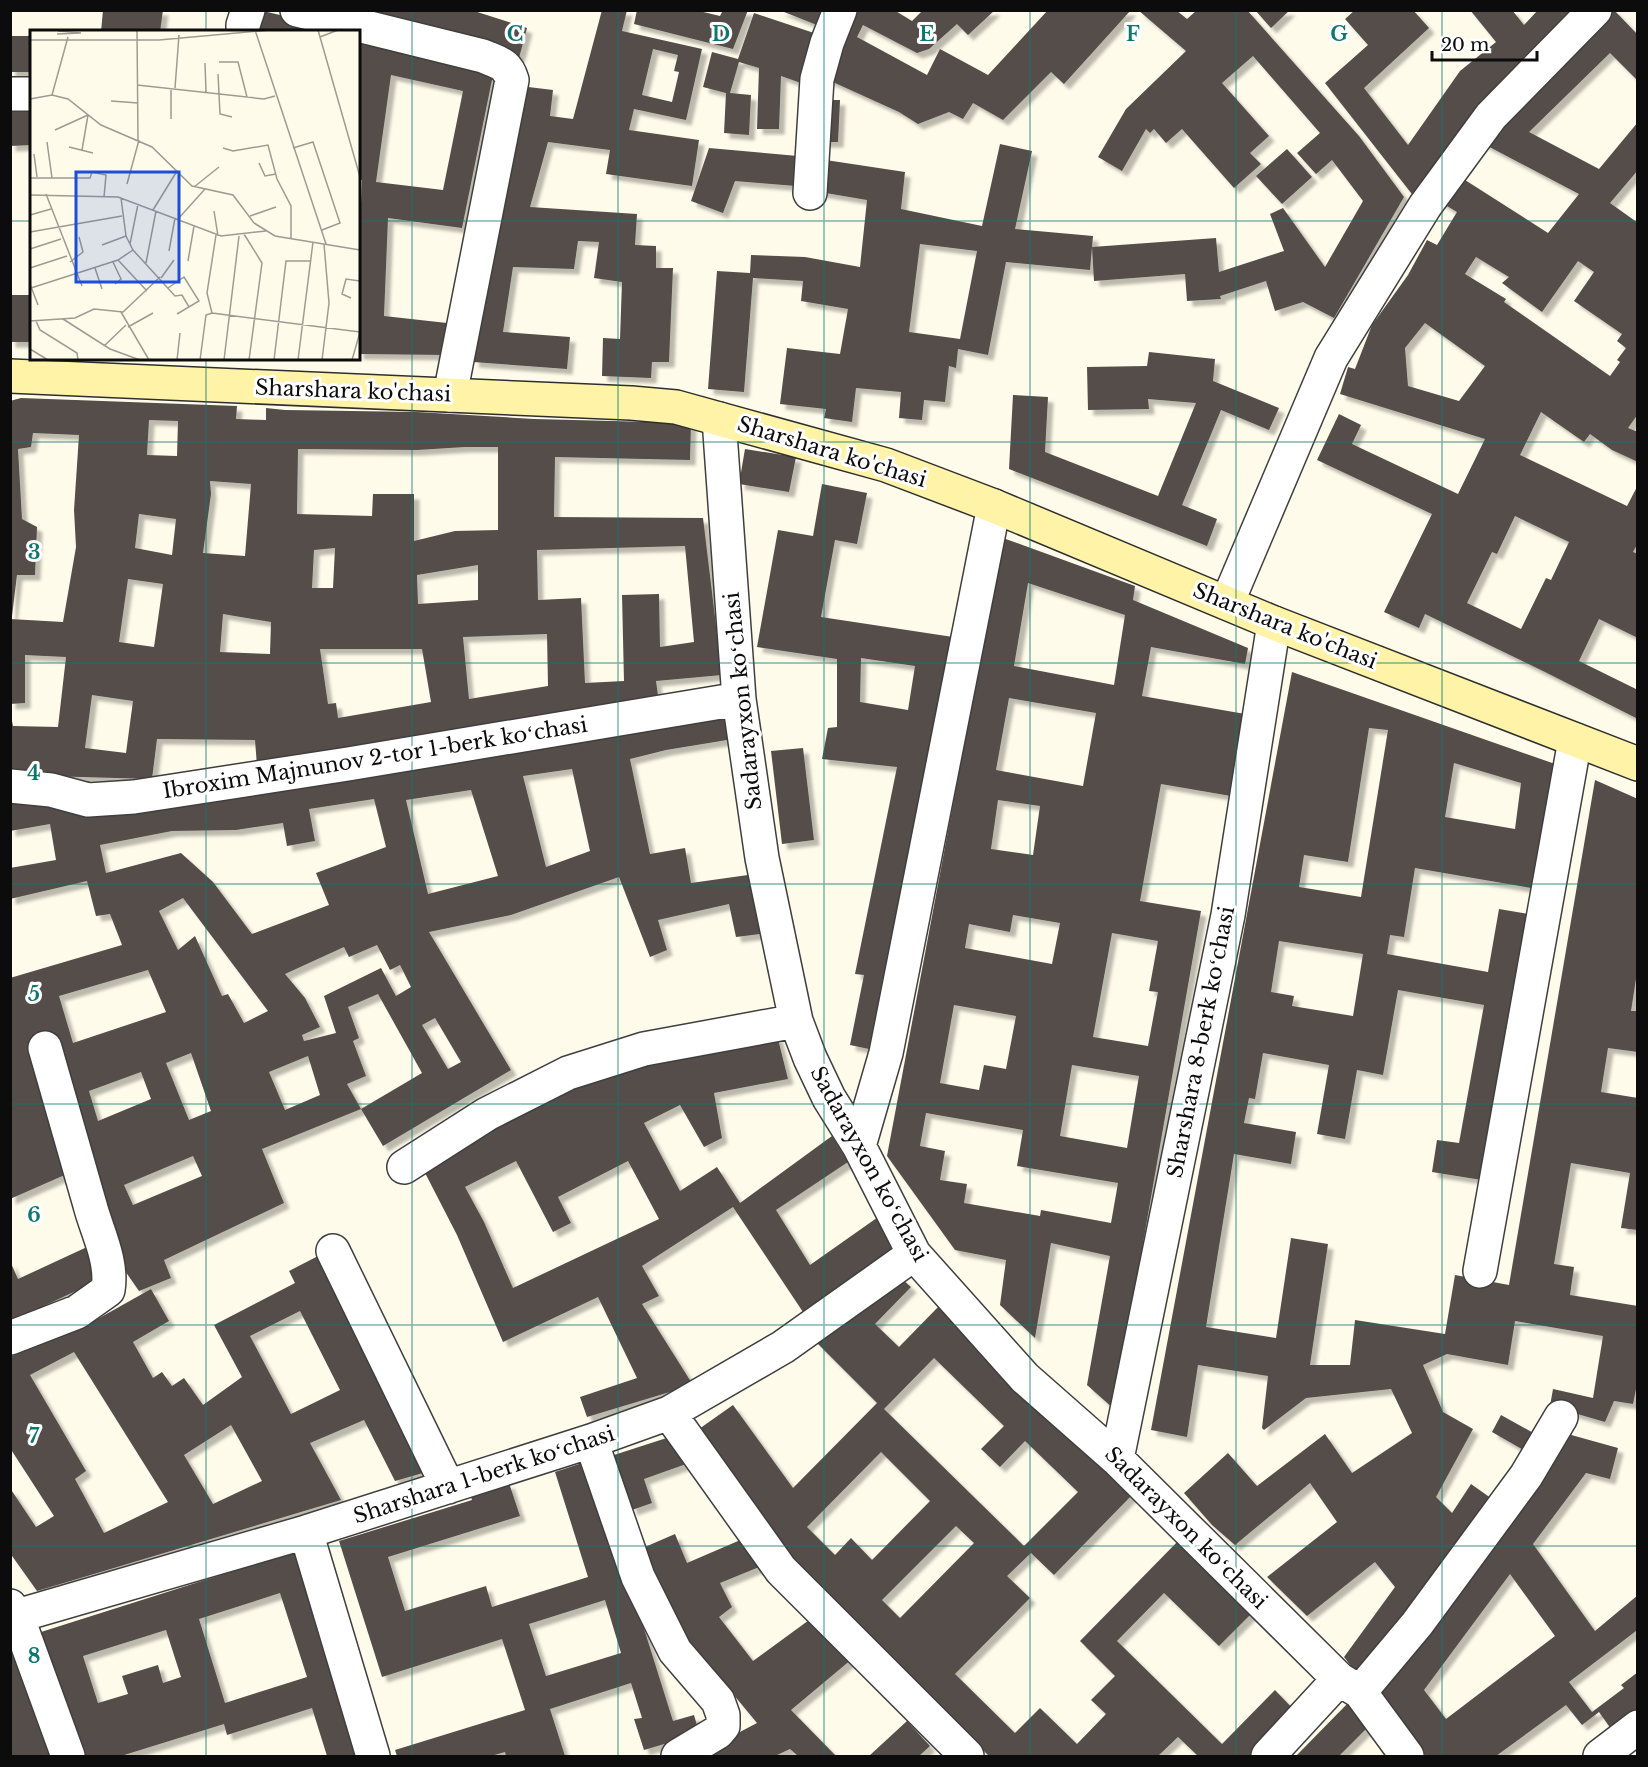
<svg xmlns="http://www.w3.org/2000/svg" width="1648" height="1767" viewBox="0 0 1648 1767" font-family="'Libre Baskerville',serif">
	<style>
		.building { fill: #554d49; fill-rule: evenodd; filter: url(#shadow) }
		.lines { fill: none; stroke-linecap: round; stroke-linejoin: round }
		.street-casing { stroke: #3f3f3f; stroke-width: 36 }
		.secondary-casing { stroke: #2e2e2e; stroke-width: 36 }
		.street { stroke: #fff; stroke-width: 33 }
		.secondary { stroke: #fef3a7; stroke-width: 33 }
		.grid { fill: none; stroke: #0f766e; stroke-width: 1.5; stroke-opacity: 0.55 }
		.labels { text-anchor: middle; stroke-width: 6; stroke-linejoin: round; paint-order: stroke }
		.street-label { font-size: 21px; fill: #0c0c0c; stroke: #fff }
		.inset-road { fill: none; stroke: #9e9b92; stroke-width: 1.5 }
		.view { fill: #1d4ed8; fill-opacity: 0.15; stroke: #1d4ed8; stroke-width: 3 }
		.inset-edge { fill: none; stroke: #0c0c0c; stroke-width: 3 }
		.grid-label { font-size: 20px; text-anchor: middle; font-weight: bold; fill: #0f766e; stroke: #fff; stroke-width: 6; stroke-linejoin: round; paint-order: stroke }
	</style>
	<defs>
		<filter id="shadow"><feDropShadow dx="5.5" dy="5.5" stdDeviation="1.5" flood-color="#0004"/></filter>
	</defs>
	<rect width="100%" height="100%" fill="#fffbeb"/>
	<path class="building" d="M103 10H163L160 32H101Z
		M326 10H471L527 28 519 58 414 29Z
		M602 10H627L622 31 702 49 686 120 634 109 629 130 699 140 692 186 606 174 610 150 548 142 530 207 637 214 635 245 656 246V268H673L669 362H652L651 378 602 376 603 338 620 339 622 282 594 278 599 242 578 241 574 269 513 267 503 332 570 337 567 369 473 362 520 86 553 90 550 116 573 119ZM653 49 678 55 674 71 679 72 672 102 642 95Z
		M637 10H695L720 16 723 10H748L733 49 634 24Z
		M779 10H828L822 27Z
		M850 10H894L912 21 923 10H995L968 35 957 24 929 49 917 53 863 25 857 37 927 75 940 49 988 75 1048 10H1131L1064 84 1051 72 1003 120 973 103 963 119 949 112 918 124 899 112 824 78Z
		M1138 10H1176L1187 19 1197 10H1247L1359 136 1404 197 1334 318 1303 302 1275 311 1266 281 1220 296 1221 299 1187 301 1185 274 1094 281 1092 247 1216 238 1219 272 1284 251 1270 214 1283 208 1325 267 1363 201 1332 160 1316 174 1297 153 1320 133 1253 56 1222 83 1269 136 1250 153 1261 164 1234 188 1182 129 1166 143 1154 129 1150 133 1146 129 1122 171 1098 157 1126 109 1186 51Z
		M1255 10H1290L1271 28Z
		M1355 10H1413L1429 28 1364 88 1408 145 1460 71 1496 42 1470 10H1512L1524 25 1538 10H1577L1415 198 1325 83 1368 45 1345 19Z
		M1605 10H1614L1638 35V81L1610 53 1529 132 1599 169 1638 122V170L1610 203 1638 223V414L1628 428 1638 432V462L1612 450 1590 434 1584 442 1541 412 1520 455 1627 506 1638 485V543L1633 552 1638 554V638L1599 619 1579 661 1638 690V719L1545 672 1425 614 1419 628 1384 612 1432 514 1317 460 1339 414 1361 425 1352 444 1458 494 1485 439 1340 394 1348 367 1355 369 1372 325 1408 275 1427 240 1437 245 1457 212 1437 200 1454 173 1548 233 1579 194 1482 143ZM1476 257 1509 277 1502 283 1542 312 1578 261 1594 272 1574 301 1622 334 1617 341 1626 348 1617 360 1620 362 1610 376 1504 302 1506 299 1465 274ZM1425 323 1485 366 1459 401 1408 386 1405 348ZM1515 516 1569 542 1551 580 1546 578 1521 629 1467 603 1492 552 1497 554Z
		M263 11 348 31V32H258Z
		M754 13 817 34 801 83 781 76 779 129H757L759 68 739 62 730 93 751 95 749 135 724 133 726 93 703 87 712 52 738 59Z
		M358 33 495 65 462 228 388 218 384 316 447 323V355L358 354V274L362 180 358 179ZM391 75 463 91 443 190 376 182Z
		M10 36H32V72H10Z
		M823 100H840L838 142H821Z
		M10 106H32V145L10 146Z
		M1000 144 1032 151 1015 229 1093 236 1090 270 1006 262 988 355 958 349 956 368 949 366 945 402 924 400 922 420 899 418 901 392 856 388 852 422 824 418 826 409 780 404 787 348 840 354 848 309 801 301 803 281 753 278 744 392 708 389 717 271 750 273 751 255 805 257 860 267 867 200 814 191 819 159 905 172 901 209 982 226ZM920 244 977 251 960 339 909 332Z
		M709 148 798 156 796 186 735 181 723 213 691 201Z
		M1287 149 1312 177 1282 204 1256 176Z
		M10 295H32V342H10Z
		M1149 352 1215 359 1213 381 1279 408 1269 430 1221 410 1182 505 1217 519 1207 546 1009 469 1013 395 1048 397 1045 452 1158 496 1196 403 1148 399 1149 409 1088 410 1087 367 1147 366Z
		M21 398 237 406 236 419 266 420V408L285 410 417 412 534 419 691 423 690 460 555 457 554 517 703 518 722 675 656 681 659 703 257 766 255 740 157 739 152 779 10 775V721H12L13 726 58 727 66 657 25 655V703L10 704V619L63 622 76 547 74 510 79 435 33 433 31 447 18 449 22 519 37 527 35 575H17L12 616H10V401ZM149 420 178 421 177 456 147 455ZM465 447H498V530L455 531 414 541V494H373L372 516 297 514 298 449 417 450ZM210 481 251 484 245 556 203 553 211 494ZM139 514 176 519 172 555 135 548ZM685 546 694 642 660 647 659 594 622 595 624 681 585 683 581 598 538 600 537 550ZM335 548 333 588H312L314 550ZM478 565V600L418 604 417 575ZM128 579 163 584 154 647 119 642ZM223 614 271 622 270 654 220 652ZM547 634 548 686 469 699 463 637ZM320 649H422L431 702 338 718 336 703 328 704ZM92 695 133 701 126 753 85 748Z
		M745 449 796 457 789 492 739 484Z
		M822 484 867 493 857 544 835 540 821 617 953 637 891 981 883 979 869 1049 850 1045 864 975 855 974 897 767 822 759 828 728 837 727V659L757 647 778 530 813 536ZM861 658 915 666 908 710 860 702Z
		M1003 538 1135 586 1133 600 1248 648 1245 664 1151 647 1142 696 1245 714 1231 796 1161 784 1140 901 1201 911 1114 1409 1087 1385 1110 1256 1051 1243 1035 1338 1000 1305 1006 1260 955 1250 887 1156ZM1028 583 1125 615 1114 685 1014 666ZM1009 698 1096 713 1083 786 996 770ZM998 800 1040 806 1033 855 991 849ZM1013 915 1060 923 1052 964 965 948 969 924 1010 932ZM1112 933 1158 941 1149 991 1158 992 1148 1046 1093 1037ZM954 1005 1016 1016 1006 1069 984 1065 979 1090 940 1083ZM1072 1065 1139 1076 1127 1148 1060 1136ZM926 1113 1023 1130 1017 1166 1118 1183 1111 1223 1041 1210 1040 1216 964 1203 967 1184 940 1180 945 1151 920 1146Z
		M1292 672 1558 765 1537 889 1415 868 1404 937 1390 935 1387 954 1488 972 1499 909 1528 914 1488 1181 1432 1172 1437 1140 1459 1143 1484 1005 1398 990 1383 1075 1357 1070 1345 1139 1317 1134 1329 1065 1263 1053 1255 1099 1249 1098 1244 1123 1296 1132 1291 1164 1234 1154 1206 1327 1276 1338 1291 1238 1328 1244 1310 1365H1350L1355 1320 1445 1334 1455 1275 1509 1285 1595 780 1638 799V966L1631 1011H1638V1052L1608 1048 1601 1092 1638 1098V1230L1621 1228 1630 1173 1571 1163 1554 1264 1574 1267 1570 1295 1638 1306V1379L1633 1404 1614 1401 1605 1422 1550 1406 1553 1389 1593 1398 1603 1336 1515 1321 1508 1365 1447 1354 1423 1365 1443 1412 1473 1429 1436 1497 1452 1513 1471 1484 1495 1501 1360 1678 1344 1657 1395 1587 1375 1562 1307 1616 1267 1577 1337 1522 1310 1483 1235 1545 1212 1525 1184 1493 1228 1453 1257 1486 1325 1434 1352 1473 1412 1433 1391 1389 1306 1398 1264 1430 1262 1428 1268 1376 1198 1365 1187 1437 1151 1430ZM1369 728 1388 730 1361 897 1299 887 1304 855 1348 862ZM1454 763 1521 783 1515 829 1445 817ZM1279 941 1363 954 1353 1016 1292 1006 1294 996 1271 992Z
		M728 713 733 739 666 750 630 759 650 854 685 848 691 883 755 874 760 934 736 937 729 904 658 920 667 950 650 957 619 877 511 915 429 932 511 1070 383 1146 361 1109 422 1073 378 994 348 1007 359 1038 353 1041 366 1076 347 1084 361 1109 262 1149 284 1203 164 1260 171 1278 139 1291 114 1255 67 1174 10 1199V978L122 945 110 914 96 916 87 881 10 899V868L56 860 50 824 10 831V794ZM572 769 590 851 546 867 523 776ZM471 790 498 876 428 894 406 800ZM374 799 386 847 316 873 329 905 252 934 213 882 181 853 106 873 100 845 172 831 236 830 283 823 287 846 315 841 309 809ZM183 898 268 1011 244 1023 228 994 222 996 195 936 178 950 159 911ZM377 945 390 970 400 965 411 987 396 996 381 968 324 996 336 1033 304 1041 302 1035 320 1027 305 998 285 974 344 947 349 957ZM148 970 166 1012 73 1043 59 996ZM435 1018 461 1062 448 1069 422 1025ZM191 1053 211 1111 189 1120 166 1063ZM308 1056 320 1095 285 1110 269 1072ZM141 1072 151 1099 98 1121 89 1091ZM193 1156 202 1176 133 1205 124 1185Z
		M803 748 814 840 782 844 771 751Z
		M777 1035 788 1079 714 1093 722 1138 704 1147 680 1105 644 1123 680 1191 717 1167 740 1203 832 1136 848 1162 776 1210 810 1265 881 1215 900 1246 805 1315 733 1207 642 1266 659 1296 642 1304 693 1385 587 1417 580 1397 637 1378 598 1297 503 1342 457 1235 422 1167 517 1118 585 1079ZM516 1161 553 1232 571 1223 558 1197 628 1161 659 1219 513 1288 484 1222 465 1187Z
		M87 1247 97 1281 10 1322V1261L18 1279Z
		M320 1255 430 1471 395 1481 364 1420 310 1443 341 1500 37 1591 10 1553V1488L36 1527 54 1516 10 1448V1357L94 1321 151 1289 169 1321 133 1342 153 1378 162 1372 172 1386 184 1378 203 1405 242 1377 214 1325 295 1283 289 1271ZM300 1311 340 1390 291 1414 250 1336ZM74 1352 168 1502 104 1533 75 1479 86 1471 30 1375ZM231 1425 262 1481 213 1504 184 1455Z
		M895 1273 911 1287 875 1324 899 1347 940 1305 1133 1494 1054 1575 1031 1553 1007 1576 1030 1598 955 1674 1015 1733 1040 1708 1077 1744 1106 1714 1091 1700 1115 1676 1080 1641 1181 1538 1254 1611 1219 1646 1164 1593 1117 1641 1222 1744 1275 1690 1297 1713 1254 1756H1198L1178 1737 1158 1756H989L755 1527 699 1429 733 1405 793 1488 877 1403 817 1343 856 1304ZM934 1358 1004 1426 981 1449 1000 1467 1025 1441 1078 1492 1024 1546 884 1409ZM881 1452 930 1501 872 1560 851 1538 835 1555 807 1527ZM956 1526 974 1543 900 1618 882 1600Z
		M1501 1415 1537 1435 1527 1452 1492 1432Z
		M1557 1431 1618 1448 1610 1479 1586 1473 1533 1544 1595 1631 1638 1595V1633L1636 1631 1569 1682 1592 1712 1624 1688 1621 1685 1638 1672V1719L1616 1736 1599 1712 1582 1725 1566 1705 1496 1756H1426L1375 1686ZM1510 1574 1555 1636 1446 1719 1424 1690Z
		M679 1434 689 1463 644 1479 652 1503 632 1510 614 1455Z
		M591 1460 673 1721 694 1715 701 1739 671 1742 644 1750 634 1719 642 1718 631 1683 550 1709 565 1756H506L505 1752 491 1756H397L395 1750 525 1710 502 1639 382 1677 339 1541 472 1500 470 1494 509 1483 520 1516 388 1557 405 1611 486 1586 492 1607 588 1577 555 1472ZM605 1600 621 1653 546 1676 529 1624Z
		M675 1534 687 1563 752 1535 764 1565 720 1583 732 1607 719 1617 753 1661 816 1615 852 1659 791 1710 836 1756H798L790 1749 775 1756H694L757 1723 662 1608 638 1550Z
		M300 1550 366 1756H327L312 1708 227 1735 224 1724 121 1756H81L41 1632ZM280 1593 307 1677 225 1703 199 1619ZM166 1630 181 1677 163 1683 158 1665 122 1676 128 1694 98 1703 83 1656Z
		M10 1637 55 1756H10Z
		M1348 1703 1370 1725 1339 1756H1296Z
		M907 1721 930 1746 919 1756H869Z"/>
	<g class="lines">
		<defs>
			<path id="street" d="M297 10 483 56C499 63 507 63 512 80L450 395
				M243 32V25L248 10
				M10 94H32
				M810 193 817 79 827 43 840 10
				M719 419 739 699 762 858 796 1021 810 1058 829 1098 859 1146 914 1254 1025 1378 1117 1459 1339 1679 1360 1692 1407 1756
				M1227 603 1331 358 1425 206 1491 116 1595 10
				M10 786 51 790 88 800 134 797 348 764 739 699
				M859 1146 886 1053 994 506
				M404 1167 487 1114 568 1073 644 1049 796 1021
				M333 1251 448 1487
				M1480 1271 1575 740
				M10 1338 77 1312 108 1290C113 1261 97 1232 90 1205 75 1152 60 1100 45 1048
				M669 1413 781 1570 967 1756
				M591 1441 638 1577 675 1651 718 1701 723 1715V1726L718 1732 678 1756
				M1117 1459 1228 915 1274 623
				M306 1532 373 1756
				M10 1606 17 1616 68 1756
				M10 1618 306 1532 591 1441 669 1413 783 1347 914 1254
				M1360 1692 1417 1624 1526 1476 1561 1417
				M1268 1756 1339 1679
				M1600 1756 1638 1727"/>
			<path id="secondary" d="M10 376 631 403 676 407 886 465 994 506 1274 623 1638 764"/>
		</defs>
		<use href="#street" class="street-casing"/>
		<use href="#secondary" class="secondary-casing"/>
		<use href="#street" class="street"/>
		<use href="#secondary" class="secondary"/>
	</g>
	<path class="grid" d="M206 10V32M412 10V1756M618 10V1756M824 10V1756M1030 10V1756M1236 10V1756M1442 10V1756M10 221H32M358 221H1638M206 358V1756M10 442H1638M10 663H1638M10 884H1638M10 1104H1638M10 1325H1638M10 1546H1638"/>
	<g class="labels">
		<g class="street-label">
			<text transform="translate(353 391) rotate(2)" y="7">Sharshara ko'chasi</text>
			<text transform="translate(832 452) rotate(17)" y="7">Sharshara ko'chasi</text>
			<text transform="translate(1285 626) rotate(22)" y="7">Sharshara ko'chasi</text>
			<text transform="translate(743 701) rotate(-96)" y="7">Sadarayxon koʻchasi</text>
			<text transform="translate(375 758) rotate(-9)" y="7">Ibroxim Majnunov 2-tor 1-berk koʻchasi</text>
			<text transform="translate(1201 1042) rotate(-79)" y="7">Sharshara 8-berk koʻchasi</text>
			<text transform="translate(869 1164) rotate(61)" y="7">Sadarayxon koʻchasi</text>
			<text transform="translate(484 1475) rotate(-18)" y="7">Sharshara 1-berk koʻchasi</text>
			<text transform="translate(1186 1528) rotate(45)" y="7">Sadarayxon koʻchasi</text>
		</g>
	</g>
	<g transform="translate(30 30)">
		<rect width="330" height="330" fill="#fffbeb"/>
		<path class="inset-road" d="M107 0 108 110M225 0 296 214M288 0 330 147M27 4 51 3 28 1M290 7 308 0M0 10H129L240 0M189 32H208L217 67M175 33 176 62M188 44 190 84 202 87M107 55 234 69 245 66M141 58V89M145 58 149 5M22 65 38 7M0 69 22 65 38 69 71 95 122 117 162 156 203 165 224 193 245 206 330 220M81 71 108 73M25 100 58 85M17 112 22 148M39 117 63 123M193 118 203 121 238 115 247 149 261 176V209M263 118 283 112 310 193 292 200M52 120 58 85M4 124 7 147M229 133 235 146 246 144M0 148H60L62 142 76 145 74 167M97 154 109 110M164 157 189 137M16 164 52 256M0 165 88 167 191 206 236 201M91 168 96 206 103 220 145 266 152 265 159 277M123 180 147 141M184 181 188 206M0 185 21 179M220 186 246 177M148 189 175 159M0 202 92 186M214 204 232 233 219 330M100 214 108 174M72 215 96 206M0 219 31 209M139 221 145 188M88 230 117 261M158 231 164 196M40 232 53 222 49 207M83 232 91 249 85 254M116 233 126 181M0 238 37 226M65 238 72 259M131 248 144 230M0 254 8 275M1 258 88 230 103 220M138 258 154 247 169 271 147 284M321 268 312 264 316 249 330 251M91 282 119 330M182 283 330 302M182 283 177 263 186 205M33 289 80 319 110 330M0 291 45 288 64 279 93 282 130 247M6 291 10 300 47 323 48 330M98 297 123 283M74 316 96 295M0 319 18 330M147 330 150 303M170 330 176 285 182 283M194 330 209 206M244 330 256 231H280M268 330 283 212M292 330 299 273 294 214M322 330 330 302"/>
		<path class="view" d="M46 142H149V252H46Z"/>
		<rect width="330" height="330" class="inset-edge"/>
	</g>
	<g class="grid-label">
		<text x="515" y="41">C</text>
		<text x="721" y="41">D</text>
		<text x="927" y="41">E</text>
		<text x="1133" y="41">F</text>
		<text x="1339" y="41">G</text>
		<text x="34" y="559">3</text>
		<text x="34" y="780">4</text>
		<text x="34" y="1001">5</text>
		<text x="34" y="1222">6</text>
		<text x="34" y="1443">7</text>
		<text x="34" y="1663">8</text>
	</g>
	<rect width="1648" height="1767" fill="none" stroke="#0c0c0c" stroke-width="24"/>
	<path d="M1432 51v9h105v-9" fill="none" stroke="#0c0c0c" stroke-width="3"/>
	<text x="1441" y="51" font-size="18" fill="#0c0c0c" stroke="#ffffff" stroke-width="4.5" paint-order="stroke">20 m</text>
</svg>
